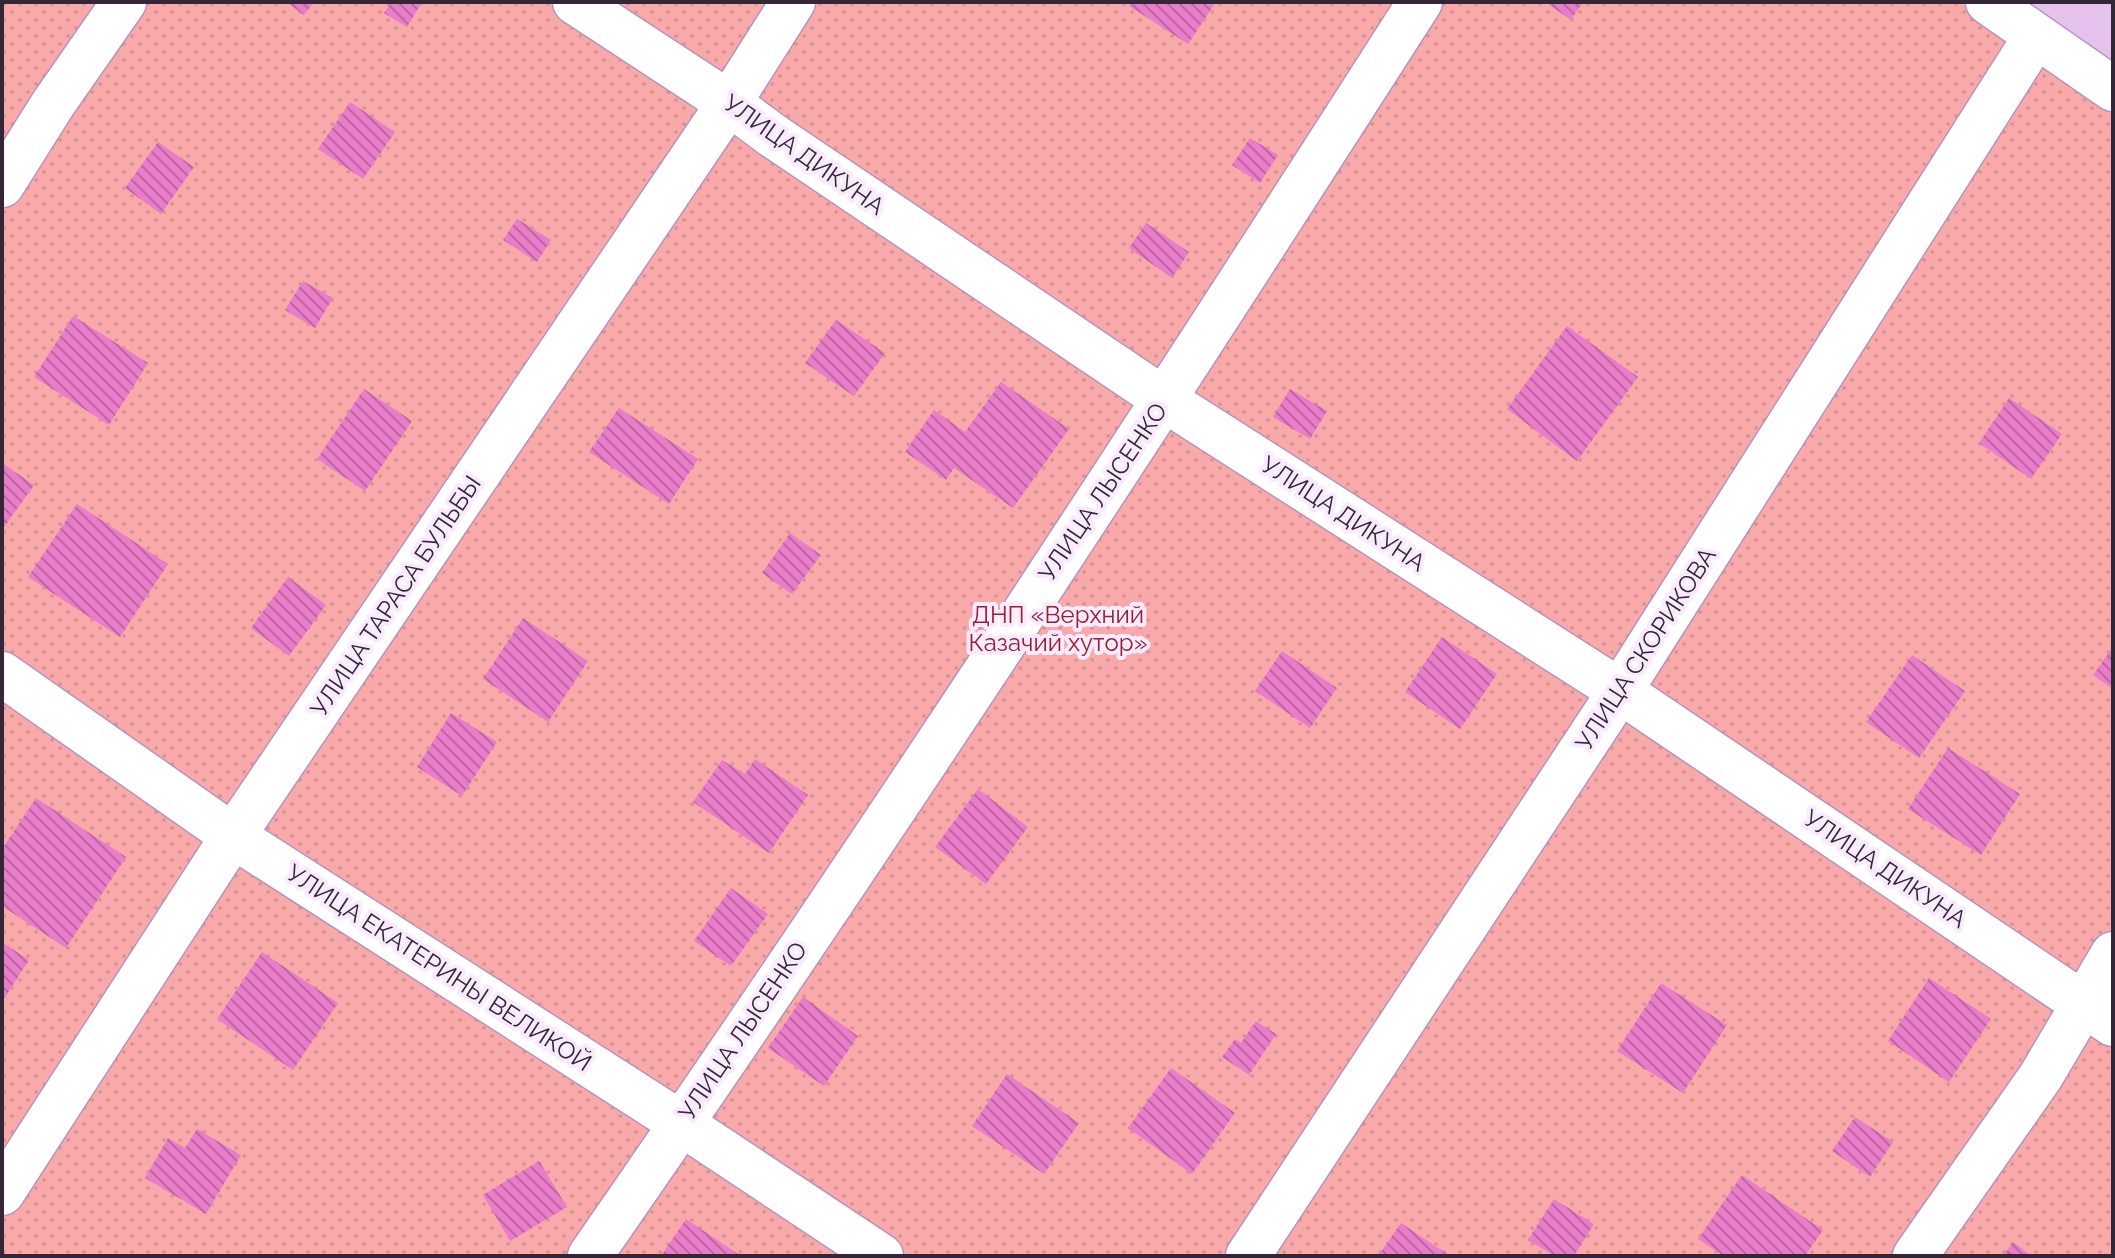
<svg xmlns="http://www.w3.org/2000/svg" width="2115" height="1258" viewBox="0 0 2115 1258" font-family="Raleway,sans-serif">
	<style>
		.grass { fill: url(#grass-dots) }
		.building { fill: url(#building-back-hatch) }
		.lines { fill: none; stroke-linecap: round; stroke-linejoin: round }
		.minor-casing { stroke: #b694be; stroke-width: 47 }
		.minor { stroke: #fff; stroke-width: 44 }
		.labels { text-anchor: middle; stroke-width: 8; stroke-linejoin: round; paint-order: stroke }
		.street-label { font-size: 24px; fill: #332637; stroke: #f9ebfd }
		.park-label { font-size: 24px; fill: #96202f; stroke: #f9ebfd }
	</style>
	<defs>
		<pattern id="grass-dots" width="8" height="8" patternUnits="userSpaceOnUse" patternTransform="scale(2)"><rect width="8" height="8" fill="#f9a9a9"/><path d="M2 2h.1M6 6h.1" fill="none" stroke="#d69192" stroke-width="1.8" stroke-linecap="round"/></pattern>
		<pattern id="building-back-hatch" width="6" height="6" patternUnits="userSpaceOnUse" patternTransform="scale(2)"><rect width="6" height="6" fill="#ea7dc9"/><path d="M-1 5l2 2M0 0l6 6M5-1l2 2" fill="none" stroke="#be66a4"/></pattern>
	</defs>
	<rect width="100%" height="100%" fill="#e5c1ee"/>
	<path class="grass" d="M2 2H2018L2113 64V1256H2Z"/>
	<path class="building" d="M286 2H314L304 15Z
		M391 2H422L407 27 384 13Z
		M1132 2H1216L1188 44 1129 6Z
		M1545 2H1583L1571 20Z
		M350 102 395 132 363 179 318 149Z
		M1250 138 1278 155 1260 183 1232 165Z
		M158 142 194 167 161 214 125 188Z
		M517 219 551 240 537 262 503 240Z
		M1146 223 1189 252 1172 278 1129 248Z
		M303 281 333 298 315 328 285 310Z
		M73 316 148 363 109 425 34 377Z
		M836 320 885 353 854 396 805 363Z
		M1567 326 1638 377 1577 461 1507 409Z
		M1001 382 1069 429 1013 508 954 468 946 480 905 452 934 410 965 432Z
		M364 389 412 421 365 491 317 459Z
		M1290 389 1327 411 1310 439 1273 417Z
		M2009 398 2062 434 2031 479 1979 443Z
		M619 408 698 459 669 504 589 452Z
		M2 463 34 485 2 530Z
		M77 504 168 564 120 637 28 577Z
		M790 533 821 555 792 594 762 573Z
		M288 577 326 605 289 656 251 628Z
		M523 618 588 661 548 722 483 679Z
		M1442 637 1497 674 1460 729 1405 692Z
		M2113 647V689L2093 675Z
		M1282 651 1337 688 1310 728 1255 691Z
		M1912 655 1965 691 1919 758 1866 722Z
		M451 713 497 742 462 796 417 767Z
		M1948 748 2020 794 1981 855 1908 809Z
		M755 759 808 795 769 853 693 802 722 760 745 774Z
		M978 789 1028 827 986 884 935 847Z
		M36 798 126 857 66 948 2 906V849Z
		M731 888 768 914 731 966 694 941Z
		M2 942 29 960 2 1002Z
		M262 952 338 1003 293 1070 217 1019Z
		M1929 978 1991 1019 1949 1082 1888 1041Z
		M1661 983 1727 1025 1683 1093 1617 1051Z
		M803 997 858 1036 824 1086 768 1048Z
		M1256 1021 1276 1034 1249 1075 1222 1057 1235 1039 1241 1043Z
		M1171 1068 1235 1113 1192 1174 1128 1128Z
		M1007 1074 1079 1123 1044 1174 972 1126Z
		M1855 1117 1893 1142 1870 1177 1832 1151Z
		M197 1129 241 1155 206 1214 145 1178 168 1138 185 1148Z
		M539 1161 567 1207 510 1241 483 1195Z
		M1742 1175 1823 1230 1805 1256H1724L1698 1239Z
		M1554 1199 1594 1224 1574 1256H1555L1528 1240Z
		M686 1219 741 1256H661Z
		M1401 1223 1450 1256H1378Z
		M2013 1242 2032 1256H2003Z"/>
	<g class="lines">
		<defs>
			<path id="minor" d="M575 2 729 103 772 135 1165 400 1620 691 2113 1024
				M1988 2 2113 89
				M2 185 53 104 124 2
				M2 674 233 836 682 1124 881 1256
				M2 1193 233 836 729 103 793 2
				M590 1256C876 844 1150 424 1420 2
				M1248 1256 1620 691 2036 36
				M1915 1256 2041 1076 2113 954"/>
		</defs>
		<use href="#minor" class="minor-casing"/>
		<use href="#minor" class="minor"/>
	</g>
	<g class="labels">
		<g class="street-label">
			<text transform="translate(804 155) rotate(35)" y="8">УЛИЦА ДИКУНА</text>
			<text transform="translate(1103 492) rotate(-56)" y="8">УЛИЦА ЛЫСЕНКО</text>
			<text transform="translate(1343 514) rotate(33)" y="8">УЛИЦА ДИКУНА</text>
			<text transform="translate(396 596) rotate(-56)" y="8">УЛИЦА ТАРАСА БУЛЬБЫ</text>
			<text transform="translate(1646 649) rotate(-57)" y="8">УЛИЦА СКОРИКОВА</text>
			<text transform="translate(1885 869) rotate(34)" y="8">УЛИЦА ДИКУНА</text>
			<text transform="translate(439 968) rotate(33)" y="8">УЛИЦА ЕКАТЕРИНЫ ВЕЛИКОЙ</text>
			<text transform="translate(743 1031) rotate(-56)" y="8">УЛИЦА ЛЫСЕНКО</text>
		</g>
		<g class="park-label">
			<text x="1058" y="623">ДНП «Верхний<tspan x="1058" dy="28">Казачий хутор»</tspan></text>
		</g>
	</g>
	<rect width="2115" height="1258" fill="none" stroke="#332637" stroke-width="8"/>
</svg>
